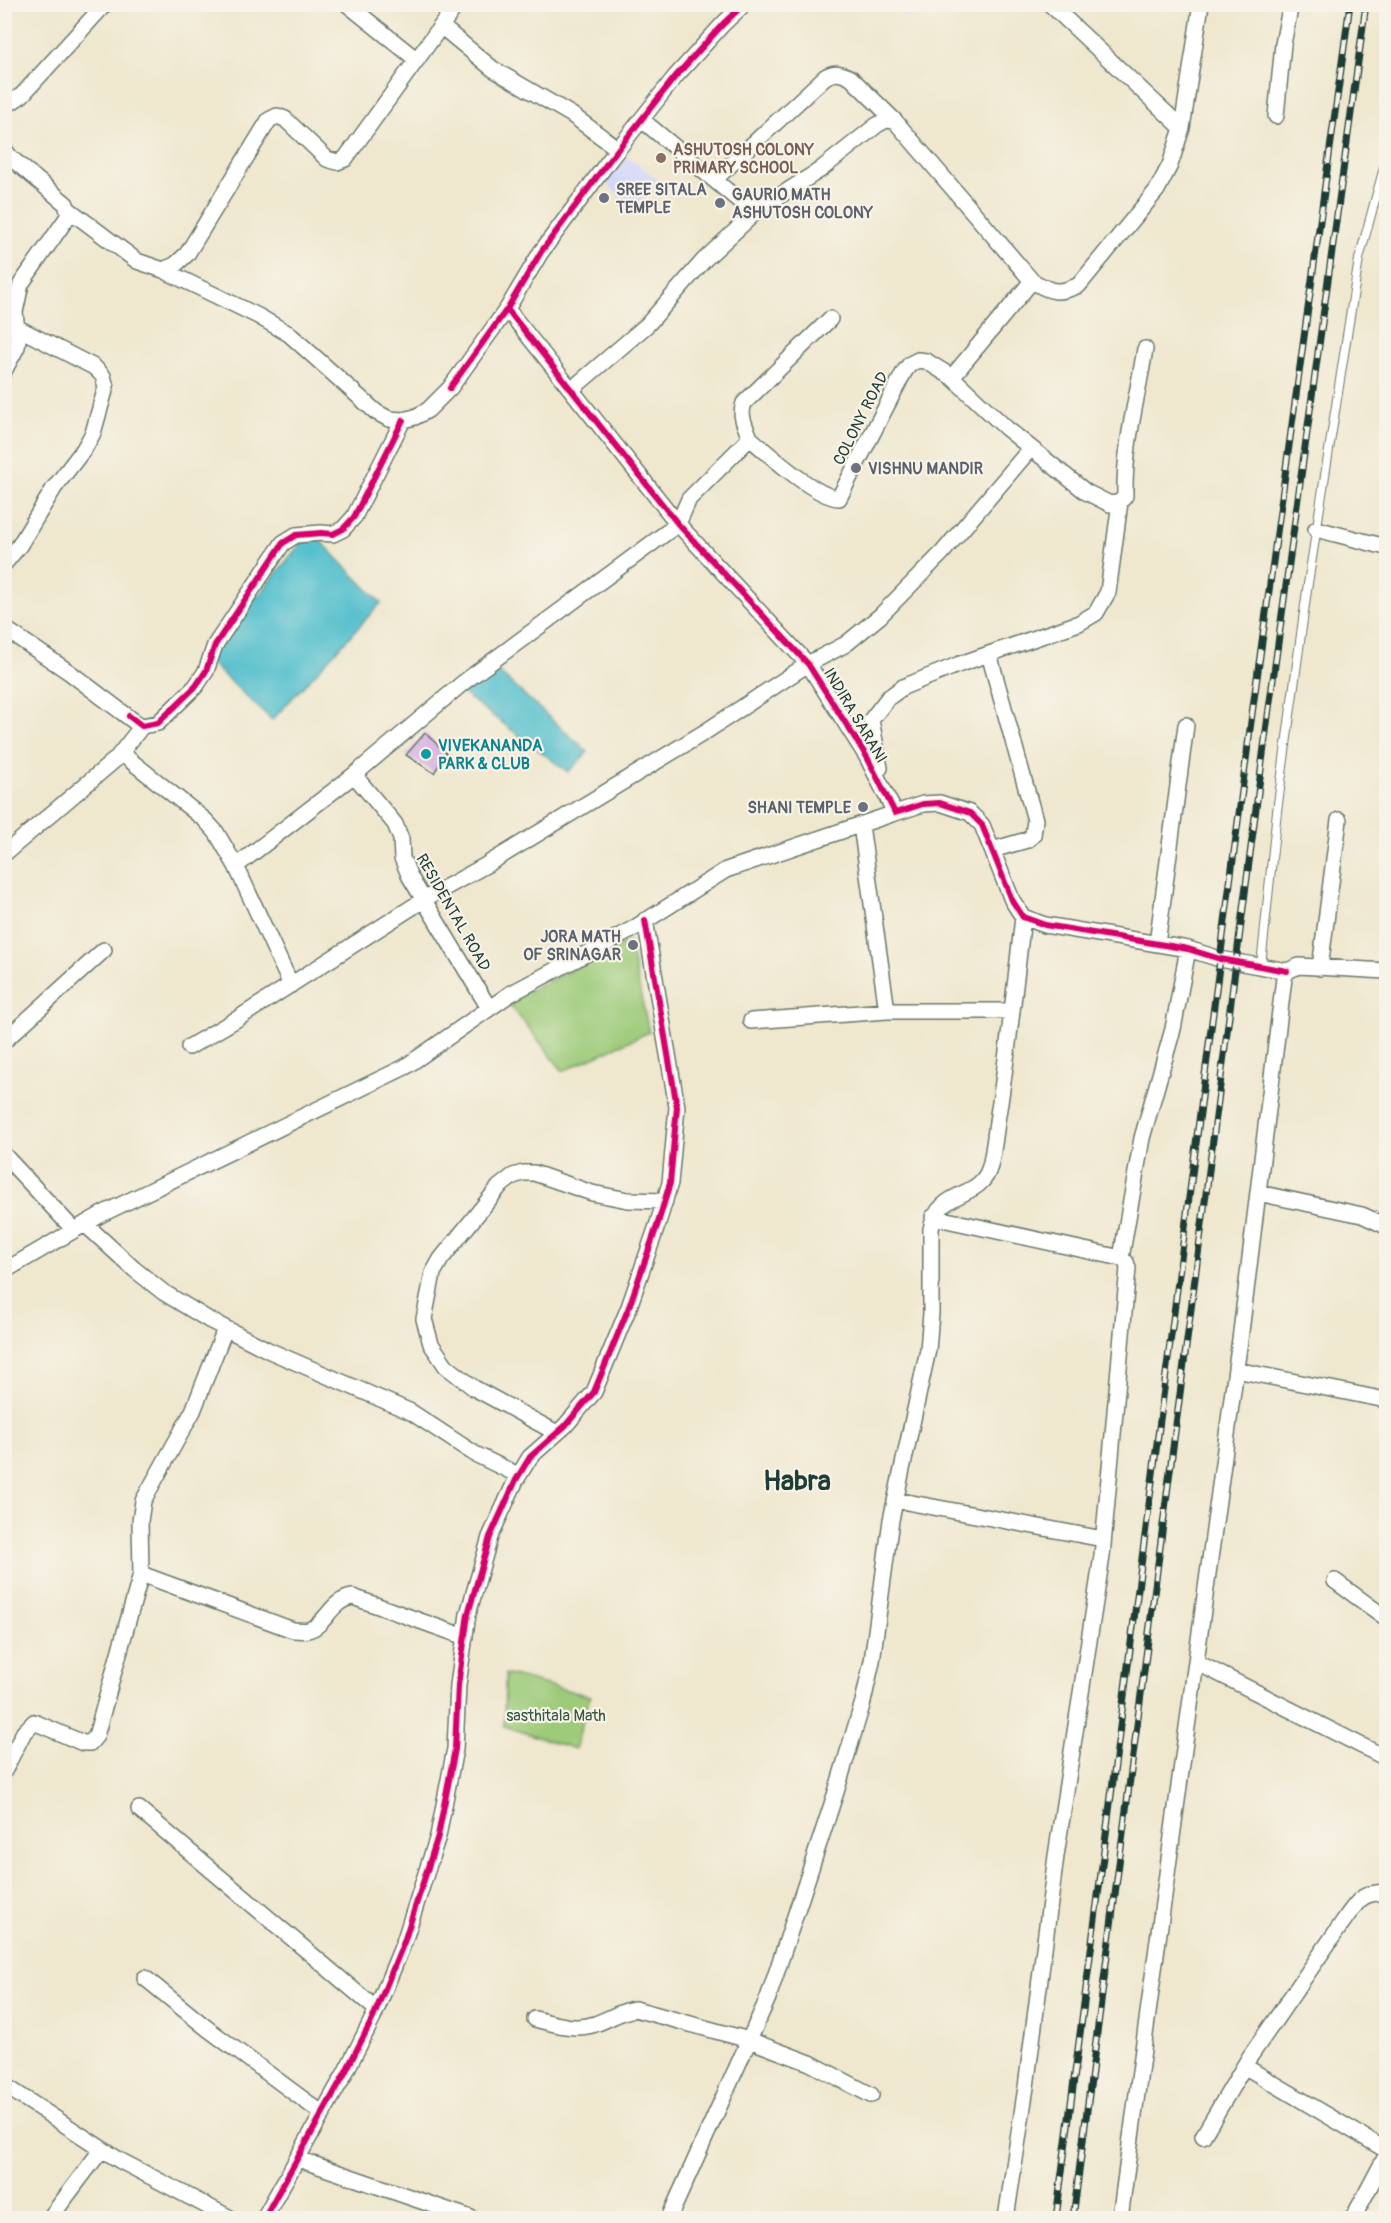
<svg xmlns="http://www.w3.org/2000/svg" width="1391" height="2223" viewBox="0 0 1391 2223" font-family="Pangolin,sans-serif">
	<style>
		.built { fill: #d5d8f9 }
		.green { fill: #9dcb79; stroke: #5e8456; stroke-width: 1.5 }
		.water { fill: #54c0cd; stroke: #3a7e80; stroke-width: 1.5 }
		.building { fill: #d5abe4 }
		.lines { fill: none; stroke-linecap: round; stroke-linejoin: round }
		.service-casing { stroke: #68786a; stroke-width: 10 }
		.minor-casing { stroke: #68786a; stroke-width: 18 }
		.service { stroke: #fff; stroke-width: 8 }
		.minor { stroke: #fff; stroke-width: 15 }
		.rail-casing { stroke: #1f3d34; stroke-width: 7 }
		.rail { stroke: #f7f3e8; stroke-width: 4.5; stroke-dasharray: 14; stroke-linecap: butt }
		.cycleway-casing { stroke: #f7f3e8; stroke-width: 10 }
		.cycleway { stroke: #d6006c; stroke-width: 6 }
		.education-dot { fill: #8d6e63; stroke: #f7f3e8; stroke-width: 2 }
		.worship-dot { fill: #6b7280; stroke: #f7f3e8; stroke-width: 2 }
		.culture-dot { fill: #0f9aa8; stroke: #f7f3e8; stroke-width: 2 }
		.labels { text-anchor: middle; stroke-width: 4.5; stroke-linejoin: round; paint-order: stroke }
		.education-label { font-size: 16px; font-weight: bold; fill: #785e54; stroke: #f7f3e8; text-anchor: start }
		.worship-label { font-size: 16px; font-weight: bold; fill: #5b616d; stroke: #f7f3e8; text-anchor: start }
		.street-label { font-size: 16px; fill: #1f3d34; stroke: #f7f3e8 }
		.culture-label { font-size: 16px; font-weight: bold; fill: #0d838f; stroke: #f7f3e8; text-anchor: start }
		.park-label { font-size: 16px; fill: #385942; stroke: #f7f3e8 }
		.town-label { font-size: 28px; font-weight: bold; fill: #1f3d34; stroke: #f7f3e8 }
	</style>
	<rect width="100%" height="100%" fill="#f7f3e8"/>
	<filter id="ink" filterUnits="userSpaceOnUse"><feTurbulence type="fractalNoise" baseFrequency=".0167" numOctaves="2"/><feDisplacementMap in="SourceGraphic" scale="12" xChannelSelector="R" yChannelSelector="G"/><feConvolveMatrix kernelMatrix="1 2 1 2 8 2 1 2 1" color-interpolation-filters="sRGB"/></filter>
	<filter id="wash" filterUnits="userSpaceOnUse"><feTurbulence type="fractalNoise" baseFrequency=".008" numOctaves="4" result="noise"/><feDisplacementMap in="SourceGraphic" scale="24" xChannelSelector="R" yChannelSelector="G"/><feGaussianBlur stdDeviation="1.35" result="paint"/><feColorMatrix in="noise" values="0 0 0 0 0 0 0 0 0 0 0 0 0 0 0 0 0 1.4 0 .05"/><feComposite in="paint" operator="in"/></filter>
	<g filter="url(#wash)">
		<rect width="100%" height="100%" fill="#efe7ce"/>
		<path class="built" d="M892 5H915L908 18Z
			M628 157 661 182 632 211 603 179Z"/>
		<path class="green" d="M629 942 649 1032 563 1071 507 1001Z
			M505 1674 590 1696 575 1749 504 1726Z"/>
		<path class="water" d="M311 531 381 603 272 720 206 659Z
			M494 668 588 752 568 772 461 692Z"/>
		<g id="blocks">
			<path class="building" d="M425 733 446 753 434 773 406 755Z"/>
		</g>
	</g>
	<g filter="url(#ink)">
		<use href="#blocks" fill-opacity="0" stroke="#68786a" stroke-width="1.5"/>
		<g class="lines">
			<defs>
				<path id="service" d="M1261 965 1277 811 1307 590 1359 259 1386 160"/>
				<path id="minor" d="M347 4 417 60
					M1050 4 1182 128
					M441 26 493 69 572 115 618 149
					M4 107 22 95 105 4
					M1276 116 1283 44 1291 4
					M642 120 742 203 759 209 820 170 877 125 886 120 895 121 1032 281
					M4 149 11 158 66 204 69 215 21 284 15 312 18 339 17 347 4 371
					M714 180 825 77C835 71 841 73 851 78L895 121
					M68 209 137 261 163 270 175 265 187 254 269 120 277 116 285 119 327 159 337 162 345 159 457 4
					M163 270 258 316 289 334 376 412 389 419 403 420 415 417 428 410 450 388 507 309 541 252 611 158 675 77 723 24 744 4
					M507 309 678 524 808 664 867 757 895 813 923 804 940 803 970 813 982 825 1012 900 1023 917 1045 925 1188 949 1220 959 1287 971
					M952 377 1006 428 1086 492 1110 504 1120 502 1125 496C1124 444 1137 400 1145 349
					M572 389 647 325 705 259 759 209
					M750 438C745 425 739 416 744 403L830 319
					M678 524 689 499 750 438C767 453 817 498 839 498L904 372 910 364 918 360 926 361 952 377 1032 281C1052 292 1057 295 1079 285L1157 190 1170 165 1182 128 1201 4
					M1316 529 1386 547
					M4 564 19 546 54 488 84 449 93 433 106 387 103 376 94 367 16 327
					M4 628 69 672 135 722 142 726 158 723 196 686 206 671 215 645 283 543 296 535 321 533 333 534 343 529 354 517 403 420
					M989 654 1035 820 1033 835 1027 840 992 850
					M121 753 205 820 216 832 236 866 291 985
					M880 768 871 720 888 698 903 687 960 664 1079 623 1096 613 1108 592 1120 502
					M354 775 395 824 401 839 402 858 410 877 489 1008
					M861 825 887 1011
					M4 854 116 759 142 726
					M236 866 354 775 464 682 678 524
					M1157 944 1186 725
					M1320 968 1339 820
					M751 1021 887 1011H1012
					M4 1041 104 950
					M189 1047 237 1019 425 899 486 865 705 732 808 664 846 644 880 616 942 553 1031 448
					M4 1155 74 1230
					M1258 1193 1362 1215 1386 1226
					M933 1217 1121 1258 1126 1262 1128 1268 1102 1556 1056 1856 1026 2087 1006 2218
					M85 1224 134 1269 163 1292 209 1320 270 1351 411 1412 475 1454 518 1475
					M1121 1258 1142 1138 1173 1029 1188 949
					M4 1271 102 1214 405 1067 510 994 631 930 726 870 895 813
					M1236 1370 1386 1400
					M557 1433 474 1388 446 1366 431 1344 424 1319 433 1273 441 1259 499 1187 513 1176 523 1173H534L592 1193 628 1200 665 1201
					M896 1500 1103 1539
					M141 1574 293 1630C298 1630 303 1631 308 1630 326 1626 330 1600 353 1597L465 1637
					M1335 1581 1386 1618
					M1196 1662 1386 1758
					M4 1771 24 1732 34 1722 83 1743H90L96 1736 141 1574 140 1521 143 1501 193 1411 225 1329
					M139 1809 376 2009
					M145 1978 208 2029 323 2114
					M535 2019C554 2024 576 2031 595 2024 610 2019 620 2011 635 2009L749 2040 810 2063 871 2095
					M1244 2066 1386 2150
					M4 2085 119 2160 230 2218
					M1203 2136 1249 2058 1347 1916C1360 1898 1363 1893 1386 1892
					M298 2159 471 2218
					M50 2218 102 2149
					M264 2218 344 2075 373 2018 404 1942 438 1836 455 1749 458 1685 468 1614 490 1537 516 1480 530 1457 565 1426 594 1392 629 1307 658 1223 670 1183 677 1107 645 920
					M669 2218 768 1998 836 1792 863 1702 872 1661 891 1520 928 1350 931 1313V1229C939 1187 981 1201 990 1166 995 1146 996 1123 1000 1103 1009 1041 1016 979 1023 917
					M1120 2218 1241 1332 1284 978 1287 971 1299 966 1386 971
					M1353 2218 1386 2156"/>
			</defs>
			<use href="#service" class="service-casing"/>
			<use href="#minor" class="minor-casing"/>
			<use href="#service" class="service"/>
			<use href="#minor" class="minor"/>
			<defs>
				<path id="rail" d="M1056 2218 1252 714 1350 4
					M1073 2218 1268 716 1366 4"/>
			</defs>
			<use href="#rail" class="rail-casing"/>
			<use href="#rail" class="rail"/>
			<defs>
				<path id="cycleway" d="M507 309 678 524 808 664 867 757 895 813 923 804 940 803 970 813 982 825 1012 900 1023 917 1045 925 1188 949 1220 959 1287 971
					M450 388 507 309 541 252 611 158 675 77 723 24 744 4
					M129 716 142 726 158 723 196 686 206 671 215 645 283 543 296 535 321 533 333 534 343 529 354 517 403 420
					M264 2218 344 2075 373 2018 404 1942 438 1836 455 1749 458 1685 468 1614 490 1537 516 1480 530 1457 565 1426 594 1392 629 1307 658 1223 670 1183 677 1107 645 920"/>
			</defs>
			<use href="#cycleway" class="cycleway-casing"/>
			<use href="#cycleway" class="cycleway"/>
		</g>
	</g>
	<circle class="education-dot" cx="661" cy="158" r="6"/>
	<g class="worship-dot">
		<circle cx="604" cy="198" r="6"/>
		<circle cx="720" cy="203" r="6"/>
		<circle cx="856" cy="468" r="6"/>
		<circle cx="863" cy="807" r="6"/>
		<circle cx="633" cy="945" r="6"/>
	</g>
	<circle class="culture-dot" cx="426" cy="754" r="6"/>
	<g class="labels">
		<g class="education-label">
			<text x="673" y="155">ASHUTOSH COLONY<tspan x="673" dy="18">PRIMARY SCHOOL</tspan></text>
		</g>
		<g class="worship-label">
			<text x="616" y="195">SREE SITALA<tspan x="616" dy="18">TEMPLE</tspan></text>
			<text x="732" y="200">GAURIO MATH<tspan x="732" dy="18">ASHUTOSH COLONY</tspan></text>
			<text x="868" y="474">VISHNU MANDIR</text>
			<text x="851" y="813" text-anchor="end">SHANI TEMPLE</text>
			<text x="621" y="942" text-anchor="end">JORA MATH<tspan x="621" dy="18">OF SRINAGAR</tspan></text>
		</g>
		<g class="street-label">
			<text transform="translate(860 418) rotate(-63)" y="6">COLONY ROAD</text>
			<text transform="translate(856 715) rotate(59)" y="6">INDIRA SARANI</text>
			<text transform="translate(454 912) rotate(60)" y="6">RESIDENTAL ROAD</text>
		</g>
		<g class="culture-label">
			<text x="438" y="751">VIVEKANANDA<tspan x="438" dy="18">PARK &amp; CLUB</tspan></text>
		</g>
		<g class="park-label">
			<text x="556" y="1721">sasthitala Math</text>
		</g>
		<g class="town-label">
			<text x="797" y="1490">Habra</text>
		</g>
	</g>
	<rect width="1391" height="2223" fill="none" stroke="#f7f3e8" stroke-width="24"/>
</svg>
